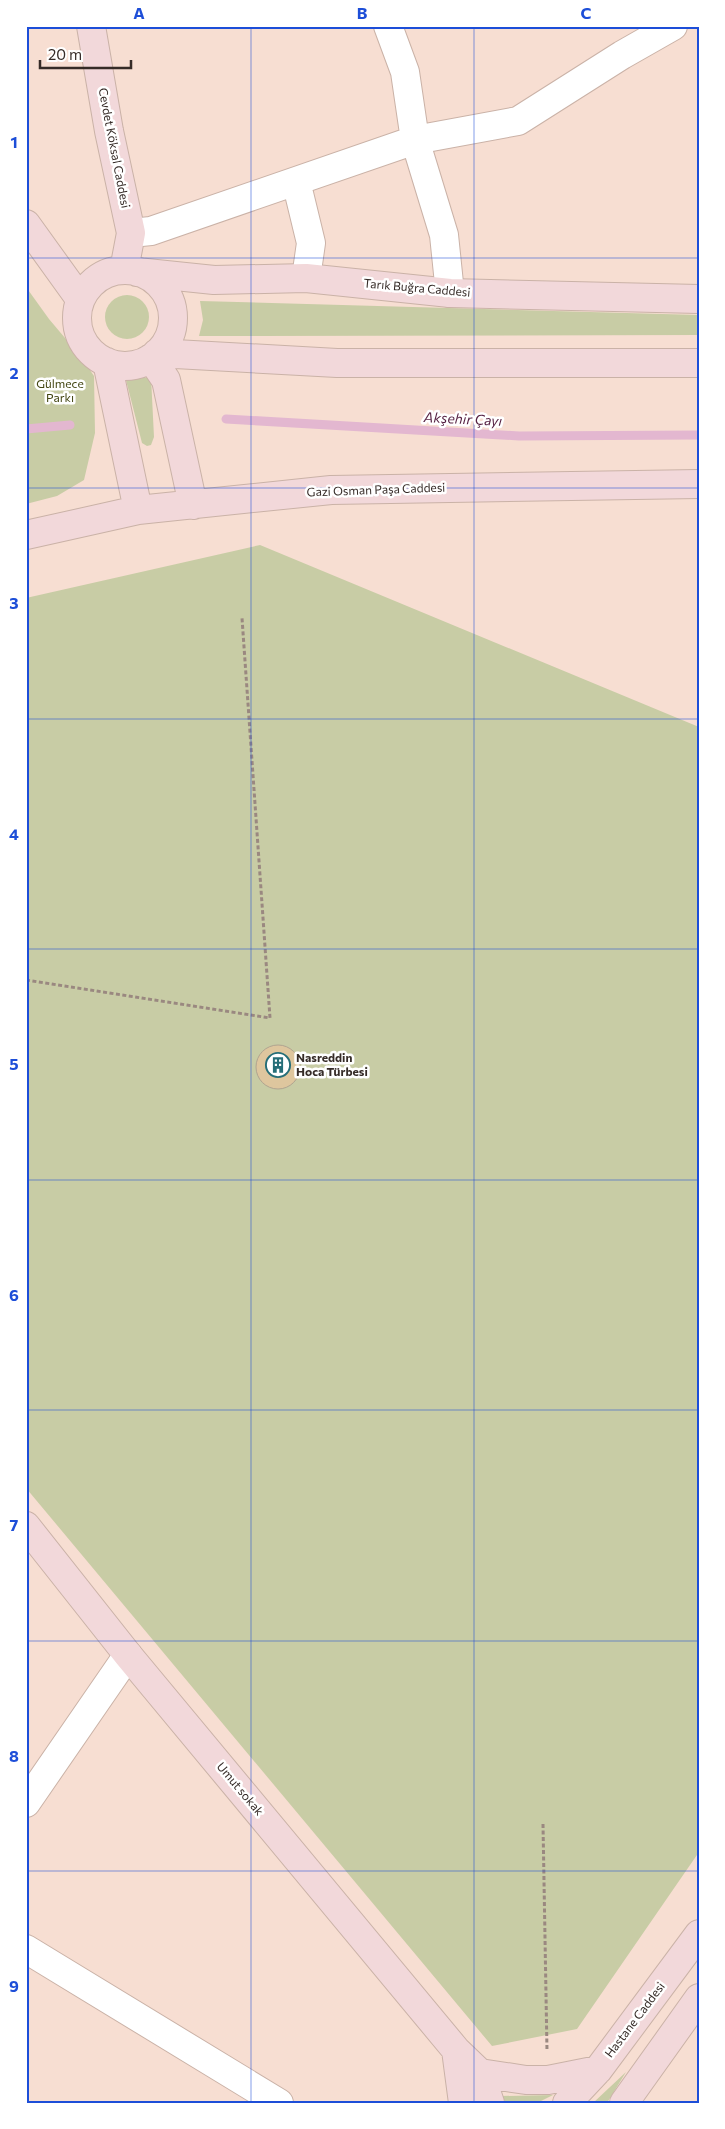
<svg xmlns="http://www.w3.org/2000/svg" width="725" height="2129" viewBox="0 0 725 2129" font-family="Commissioner,sans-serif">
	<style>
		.green { fill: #c8cca5 }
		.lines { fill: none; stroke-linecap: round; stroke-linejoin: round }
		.stream { stroke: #e3b7d0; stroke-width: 9 }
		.building { fill: #dec69e; stroke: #b0a490 }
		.street-casing { stroke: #cab2a7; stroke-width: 30 }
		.secondary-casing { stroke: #cab2a7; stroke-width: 30 }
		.path { stroke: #9a8880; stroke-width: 3; stroke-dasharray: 4 2.5; stroke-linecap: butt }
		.street { stroke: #fff; stroke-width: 28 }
		.secondary { stroke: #f2d8da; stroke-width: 28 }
		.grid { fill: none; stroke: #1d4ed8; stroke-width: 1; stroke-opacity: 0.55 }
		.labels { text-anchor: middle; stroke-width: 5; stroke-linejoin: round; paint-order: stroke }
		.street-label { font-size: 12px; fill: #352b27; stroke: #fff }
		.park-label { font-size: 12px; fill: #424511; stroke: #fff }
		.poi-label { font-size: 12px; font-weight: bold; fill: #352b27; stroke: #fff; text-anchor: start }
		.water-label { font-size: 14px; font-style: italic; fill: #541f41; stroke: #fff }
		.neatline { fill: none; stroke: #1d4ed8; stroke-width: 2 }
		.grid-label { font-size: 16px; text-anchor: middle; font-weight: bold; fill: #1d4ed8 }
	</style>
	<rect width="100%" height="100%" fill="#f7ded2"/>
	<path class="green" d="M26 287 49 319 81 357 94 376 95 433 84 480 57 496 26 504Z
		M105 317a22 22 0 1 1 44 0a22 22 0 1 1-44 0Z
		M200 301 699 315V335L199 336 203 320Z
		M151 377 154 437 151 445 147 446 142 443 126 380Z
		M260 545 699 727V1852L577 2029 492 2046 26 1488V598Z
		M626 2072 607 2103H593Z
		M553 2095 537 2103H506L502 2096Z"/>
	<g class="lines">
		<path class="stream" d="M226 419 519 436 699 435
			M26 429 70 425"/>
	</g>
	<path class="building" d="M256 1067a22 22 0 1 1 44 0a22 22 0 1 1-44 0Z"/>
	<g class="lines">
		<defs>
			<path id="street" d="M388 26 405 72 415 140 444 235 450 293
				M296 181 311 243 306 278
				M131 233 151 231 415 140 518 121 622 55 673 26
				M26 1803 128 1655
				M26 1949 279 2103"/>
			<path id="secondary" d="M91 26 109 131 131 233 124 270
				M26 224 80 299
				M77 318a48 48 0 1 1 96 0a48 48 0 1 1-96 0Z
				M137 272 214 280 306 278 450 293 699 299
				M157 353 337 363H699
				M151 358 166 380 193 505
				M107 362 138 510
				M26 535 138 510 331 490 699 484
				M26 1526 128 1655 456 2050
				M480 2073 526 2080H548L598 2070
				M463 2103 456 2050 480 2073 490 2103
				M567 2103 598 2070 699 1934
				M624 2103 699 1998"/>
		</defs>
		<use href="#street" class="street-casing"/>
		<use href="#secondary" class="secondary-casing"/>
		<path class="path" d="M26 980 270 1018 242 618
			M543 1824 547 2051"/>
		<use href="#street" class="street"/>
		<use href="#secondary" class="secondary"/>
	</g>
	<path class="grid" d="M251 26V2103M474 26V2103M26 258H699M26 488H699M26 719H699M26 949H699M26 1180H699M26 1410H699M26 1641H699M26 1871H699"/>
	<defs>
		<symbol id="building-ring" viewBox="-11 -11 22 22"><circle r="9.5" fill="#fff" stroke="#256e78" stroke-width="1.5"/><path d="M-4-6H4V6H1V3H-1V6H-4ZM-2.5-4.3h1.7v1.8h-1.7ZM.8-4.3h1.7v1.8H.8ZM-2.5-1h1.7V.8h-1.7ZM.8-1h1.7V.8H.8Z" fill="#256e78"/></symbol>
	</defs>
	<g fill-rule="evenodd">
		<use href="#building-ring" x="264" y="1051" width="28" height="28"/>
	</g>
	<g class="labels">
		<g class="street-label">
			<text transform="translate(114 148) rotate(79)" y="4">Cevdet Köksal Caddesi</text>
			<text transform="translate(417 288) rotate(5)" y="4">Tarık Buğra Caddesi</text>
			<text transform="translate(376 490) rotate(-2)" y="4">Gazi Osman Paşa Caddesi</text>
			<text transform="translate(240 1789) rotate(50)" y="4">Umut sokak</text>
			<text transform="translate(635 2020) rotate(-53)" y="4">Hastane Caddesi</text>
		</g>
		<g class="park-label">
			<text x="60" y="388">Gülmece<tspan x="60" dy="14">Parkı</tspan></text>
		</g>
		<g class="poi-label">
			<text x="296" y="1062">Nasreddin<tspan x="296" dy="14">Hoca Türbesi</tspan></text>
		</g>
		<g class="water-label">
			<text transform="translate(463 419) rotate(3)" y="5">Akşehir Çayı</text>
		</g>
	</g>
	<rect width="725" height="2129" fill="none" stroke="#ffffff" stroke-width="55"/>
	<path d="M40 60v8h91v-8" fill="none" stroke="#352b27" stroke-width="2.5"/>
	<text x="48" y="60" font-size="15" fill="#352b27" stroke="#ffffff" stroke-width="4" paint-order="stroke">20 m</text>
	<rect x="28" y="28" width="670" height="2074" class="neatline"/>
	<g class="grid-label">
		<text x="139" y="19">A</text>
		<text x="362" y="19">B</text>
		<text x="586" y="19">C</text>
		<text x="14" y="148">1</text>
		<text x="14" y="379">2</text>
		<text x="14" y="609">3</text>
		<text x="14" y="840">4</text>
		<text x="14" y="1070">5</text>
		<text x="14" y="1301">6</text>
		<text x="14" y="1531">7</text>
		<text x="14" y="1762">8</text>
		<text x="14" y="1992">9</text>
	</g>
</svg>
